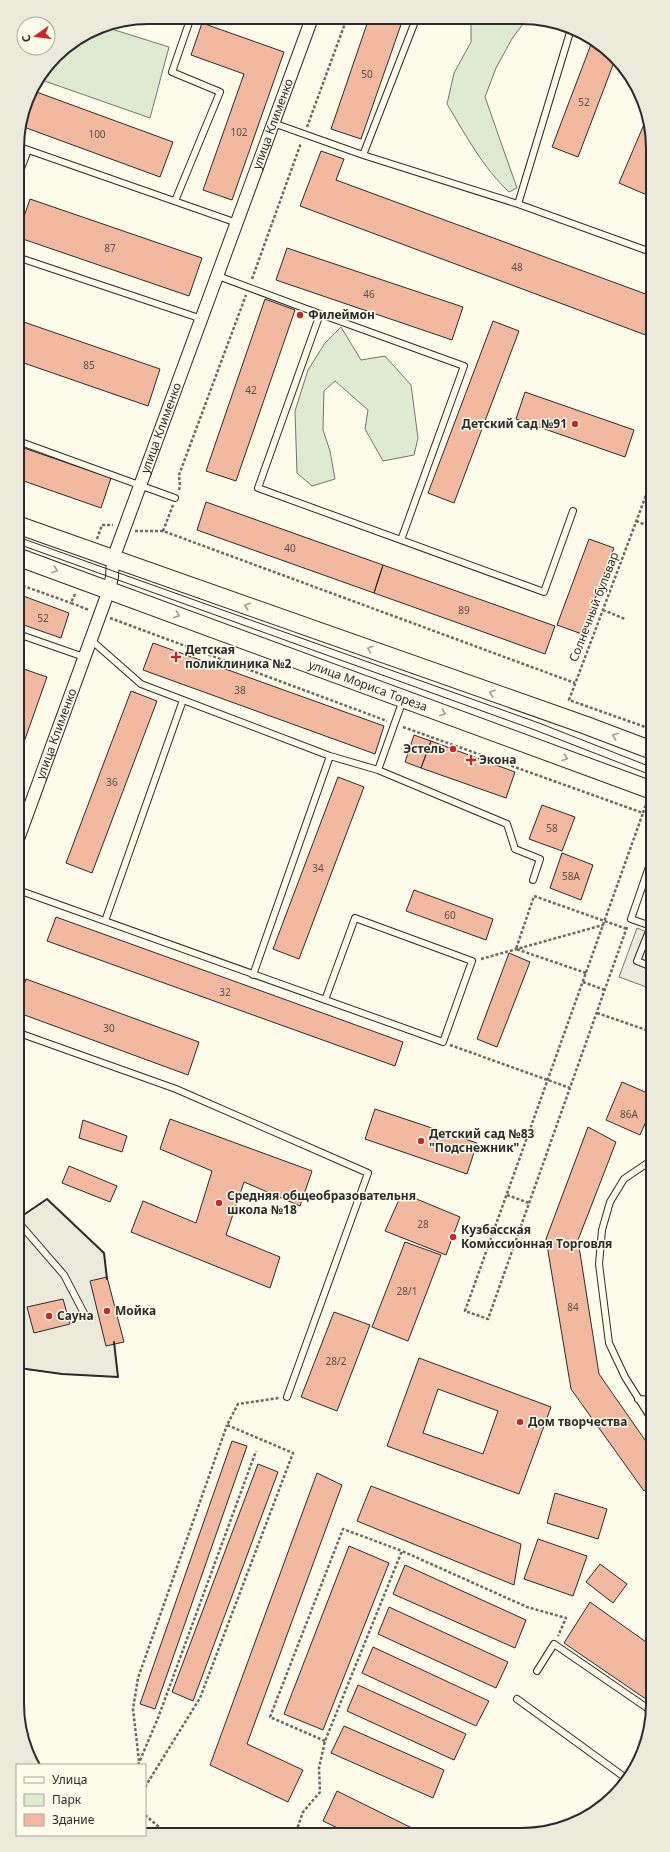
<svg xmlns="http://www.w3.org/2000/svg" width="670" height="1852" viewBox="0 0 670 1852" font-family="'Noto Sans',sans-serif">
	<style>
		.green { fill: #deebd1; stroke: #74746e }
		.parking { fill: #eceadb; stroke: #74746e }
		.building { fill: #f2b8a0; stroke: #2b2b2b; fill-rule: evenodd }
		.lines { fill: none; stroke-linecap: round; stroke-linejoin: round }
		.lane-casing { stroke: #2b2b2b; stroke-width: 8 }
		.street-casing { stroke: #2b2b2b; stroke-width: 14 }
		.secondary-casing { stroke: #2b2b2b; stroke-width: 19 }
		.path { stroke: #6a6964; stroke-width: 2.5; stroke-dasharray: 3 2; stroke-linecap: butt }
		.lane { stroke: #fdfbea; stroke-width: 6 }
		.street { stroke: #fdfbea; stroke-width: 12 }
		.secondary { stroke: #fdfbea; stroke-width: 17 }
		.tram { stroke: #2b2b2b; stroke-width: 1 }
		.wall { stroke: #2b2b2b; stroke-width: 2 }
		.oneway { stroke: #9e9d94 }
		.poi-dot { fill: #c62828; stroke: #fdfbea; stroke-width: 1.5 }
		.labels { text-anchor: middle; stroke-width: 3; stroke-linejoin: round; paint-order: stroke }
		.number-label { font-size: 10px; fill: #5d4e48 }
		.street-label { font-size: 12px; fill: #2b2b2b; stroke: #fdfbea }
		.poi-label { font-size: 12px; font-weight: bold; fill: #2b2b2b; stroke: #fdfbea; text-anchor: start }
		.rim { fill: none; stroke: #2b2b2b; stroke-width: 2 }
	</style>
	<rect width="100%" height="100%" fill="#fdfbea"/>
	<path class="green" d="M471 19H527L513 37 496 68 485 97 517 188 509 192C483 168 465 134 447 104L454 73 471 42Z
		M102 26 169 47 150 118 39 79 62 50 98 27Z
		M341 327 361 360 385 356 411 385 418 438 414 455 383 461 365 429 368 410 335 381 324 391 323 430 330 451 335 479 312 486 297 473 295 411 308 370 325 343Z"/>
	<path class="parking" d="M637 928 652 934V989L619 977Z
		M47 1199 104 1253 118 1377 62 1374 19 1368V1218Z"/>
	<path class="building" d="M369 18 403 19 361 139 331 129Z
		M202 23 284 52 232 200 203 190 244 74 191 55Z
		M593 39 616 57 578 157 552 147Z
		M31 90 173 142 160 177 21 126Z
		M648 115 650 123 651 187 647 195 619 183Z
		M321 151 344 159 336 180 651 296V337L300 206Z
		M30 199 202 258 189 296 17 237Z
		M287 248 463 307 452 340 276 280Z
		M265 299 295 310 236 481 206 471Z
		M18 320 160 369 148 406 18 361Z
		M493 321 519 331 454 503 428 493Z
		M525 392 634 430 625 457 516 419Z
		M18 446 111 478 101 508 18 479Z
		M206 502 383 565 374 593 197 530Z
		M589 539 614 548 582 634 557 625Z
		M383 565 555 626 545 654 374 593Z
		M18 594 69 613 61 638 18 623Z
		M153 643 384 726 375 754 143 670Z
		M18 667 47 677 18 759Z
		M131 691 157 701 92 873 66 863Z
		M414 735 431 741 421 768 405 762Z
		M431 741 515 772 506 798 421 768Z
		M338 777 364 787 299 959 273 949Z
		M542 805 575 817 562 851 529 839Z
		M562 853 593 865 581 900 550 888Z
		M414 890 493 919 486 940 406 911Z
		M56 917 403 1042 395 1066 47 941Z
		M509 953 530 962 497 1047 477 1039Z
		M26 979 199 1042 188 1075 19 1013V1000Z
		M622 1082 652 1095V1108L640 1135 606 1120Z
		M375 1109 477 1143 467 1174 365 1139Z
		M170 1119 312 1171 300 1206 244 1182 226 1235 280 1257 270 1288 131 1232 143 1201 196 1223 212 1171 160 1149Z
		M83 1120 127 1136 122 1152 79 1138Z
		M588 1127 616 1142 578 1240 599 1374 652 1450V1485L644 1491 571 1389 546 1239Z
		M69 1166 117 1186 110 1202 62 1183Z
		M402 1193 460 1217 446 1255 385 1231Z
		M405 1242 441 1255 408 1341 372 1327Z
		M107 1277 124 1342 106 1346 90 1281Z
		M63 1299 70 1324 34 1333 27 1307Z
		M334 1312 370 1325 337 1411 301 1397Z
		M419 1358 551 1407 519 1494 387 1446ZM438 1389 498 1411 483 1454 423 1433Z
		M232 1441 247 1446 155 1709 140 1704Z
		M258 1464 278 1472 193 1701 172 1692Z
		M317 1473 342 1485 247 1744 303 1770 288 1802 210 1765Z
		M371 1486 521 1544 514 1585 357 1521Z
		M555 1493 607 1509 598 1539 547 1523Z
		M538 1539 587 1556 573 1596 524 1579Z
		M349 1546 389 1563 323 1730 284 1714Z
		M600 1564 627 1584 613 1603 586 1582Z
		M405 1565 526 1620 515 1648 393 1594Z
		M590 1602 653 1647V1704L564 1643Z
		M389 1607 508 1662 496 1688 378 1634Z
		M373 1647 489 1701 476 1726 362 1673Z
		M358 1685 466 1734 454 1760 347 1711Z
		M344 1726 444 1770 433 1798 331 1753Z
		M337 1791 418 1831V1832H346L323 1821Z"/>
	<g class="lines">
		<defs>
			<path id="lane" d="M571 29 518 204 651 252
				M273 123 363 155 518 204
				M17 146 237 223
				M363 155 416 19
				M17 179 28 150
				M175 201 220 92 172 72 191 17
				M17 257 202 319
				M218 276 320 314 258 488 544 592 573 511
				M320 314 464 366 401 540
				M18 441 175 498
				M18 634 84 657
				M91 640 141 684 330 756 378 770 507 824 515 849 540 859 533 880
				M378 770 403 700
				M651 861 631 919 651 926 637 961 652 967
				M18 890 443 1042 472 961 355 918 325 1000
				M105 921 183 700
				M253 975 330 756
				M19 1033 176 1089 368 1173 287 1397
				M652 1160 624 1179 610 1202 602 1230 599 1264 609 1343 625 1377 652 1420
				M19 1223 64 1275 86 1317
				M638 1399 652 1400
				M537 1671 554 1644 653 1712
				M517 1699 627 1779"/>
			<g id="street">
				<path id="s1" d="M18 839 109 590 112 577 113 559 312 18"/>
			</g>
			<g id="secondary">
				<path d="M18 525 585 725 651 750"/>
				<path id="s2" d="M18 557 651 790"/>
			</g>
		</defs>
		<use href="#lane" class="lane-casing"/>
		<use href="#street" class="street-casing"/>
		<use href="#secondary" class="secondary-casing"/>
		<path class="path" d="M307 127 347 18
			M252 279 301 143
			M651 482 569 700 651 729
			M179 490 180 486 179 475 246 295
			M636 521 651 527
			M135 531H163L575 683
			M163 531 173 505
			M97 539 102 525H113
			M18 584 71 603
			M75 594 71 603 89 610
			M603 610 625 619
			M110 618 387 721
			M403 727 643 813 646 804
			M627 927 488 1319 465 1311 643 813
			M481 959 603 925
			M586 973 516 949 534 896 627 929
			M583 982 605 990
			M597 1013 652 1032
			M450 1045 570 1088
			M507 1195 529 1203
			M325 1741 270 1717 343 1529 402 1551
			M139 1761 133 1709 138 1678 227 1425
			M138 1765 158 1718 256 1451
			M145 1787 200 1698 293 1453 227 1425 238 1404 279 1398
			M145 1815 166 1833
			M296 1832 303 1812 320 1792 319 1768 325 1741 402 1551 527 1607 566 1618 558 1636"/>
		<use href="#lane" class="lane"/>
		<use href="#street" class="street"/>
		<use href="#secondary" class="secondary"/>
		<path class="tram" d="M18 537 539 723 651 767
			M18 544 535 730 651 775"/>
		<path class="wall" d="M19 1218 47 1199 104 1253 107 1279
			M19 1368 62 1374 118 1377 114 1342"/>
	</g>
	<defs><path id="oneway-chevron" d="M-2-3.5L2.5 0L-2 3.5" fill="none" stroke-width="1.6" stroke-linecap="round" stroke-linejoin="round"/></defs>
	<g class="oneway">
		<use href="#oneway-chevron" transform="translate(55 570) rotate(20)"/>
		<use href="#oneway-chevron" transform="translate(247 606) rotate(-161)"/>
		<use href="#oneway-chevron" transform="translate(177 615) rotate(20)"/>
		<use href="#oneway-chevron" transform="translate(370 649) rotate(-161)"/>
		<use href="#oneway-chevron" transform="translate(492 693) rotate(-161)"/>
		<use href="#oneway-chevron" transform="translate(443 713) rotate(20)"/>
		<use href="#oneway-chevron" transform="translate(615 736) rotate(-159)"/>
		<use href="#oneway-chevron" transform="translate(565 758) rotate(20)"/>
	</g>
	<g class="poi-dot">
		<circle cx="300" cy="315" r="4"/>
		<circle cx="575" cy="424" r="4"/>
		<path d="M174 651h4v4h4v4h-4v4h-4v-4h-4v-4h4z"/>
		<circle cx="453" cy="749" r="4"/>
		<path d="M469 754h4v4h4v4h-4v4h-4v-4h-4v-4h4z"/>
		<circle cx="421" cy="1141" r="4"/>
		<circle cx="219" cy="1203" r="4"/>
		<circle cx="453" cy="1237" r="4"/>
		<circle cx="107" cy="1311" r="4"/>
		<circle cx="49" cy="1316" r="4"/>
		<circle cx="520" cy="1422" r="4"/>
	</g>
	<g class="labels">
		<g class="number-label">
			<text x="367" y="78">50</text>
			<text x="584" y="106">52</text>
			<text x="239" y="136">102</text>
			<text x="97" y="138">100</text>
			<text x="110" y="252">87</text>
			<text x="517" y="271">48</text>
			<text x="369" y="298">46</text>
			<text x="89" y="369">85</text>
			<text x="251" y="394">42</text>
			<text x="290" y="552">40</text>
			<text x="464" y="614">89</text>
			<text x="43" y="622">52</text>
			<text x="240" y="694">38</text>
			<text x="112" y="786">36</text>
			<text x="552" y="832">58</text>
			<text x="318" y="872">34</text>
			<text x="571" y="880">58А</text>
			<text x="450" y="919">60</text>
			<text x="225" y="996">32</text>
			<text x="109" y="1032">30</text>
			<text x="629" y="1118">86А</text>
			<text x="423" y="1228">28</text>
			<text x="407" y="1295">28/1</text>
			<text x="573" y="1311">84</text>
			<text x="336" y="1365">28/2</text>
		</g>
		<g class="street-label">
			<text dy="4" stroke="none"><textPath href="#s1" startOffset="760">улица Клименко</textPath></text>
			<text dy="4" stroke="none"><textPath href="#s1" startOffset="436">улица Клименко</textPath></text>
			<text transform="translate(594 607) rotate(-69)" y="4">Солнечный бульвар</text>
			<text dy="4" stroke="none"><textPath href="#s2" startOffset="373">улица Мориса Тореза</textPath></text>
			<text dy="4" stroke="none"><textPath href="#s1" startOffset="112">улица Клименко</textPath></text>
		</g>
		<g class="poi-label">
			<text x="308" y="319">Филеймон</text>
			<text x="567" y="428" text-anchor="end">Детский сад №91</text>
			<text x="185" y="654">Детская<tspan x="185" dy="14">поликлиника №2</tspan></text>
			<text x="445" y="753" text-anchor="end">Эстель</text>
			<text x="479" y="764">Экона</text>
			<text x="429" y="1138">Детский сад №83<tspan x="429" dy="14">"Подснежник"</tspan></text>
			<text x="227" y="1200">Средняя общеобразовательня<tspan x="227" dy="14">школа №18</tspan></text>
			<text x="461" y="1234">Кузбасская<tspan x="461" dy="14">Комиссионная Торговля</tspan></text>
			<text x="115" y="1315">Мойка</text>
			<text x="57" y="1320">Сауна</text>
			<text x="528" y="1426">Дом творчества</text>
		</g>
	</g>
	<path d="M0 0H670V1852H0ZM148 24H522A124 124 0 0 1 646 148V1704A124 124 0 0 1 522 1828H148A124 124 0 0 1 24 1704V148A124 124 0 0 1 148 24Z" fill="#eceadb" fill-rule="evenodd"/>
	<path class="rim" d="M148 24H522A124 124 0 0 1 646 148V1704A124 124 0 0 1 522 1828H148A124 124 0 0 1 24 1704V148A124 124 0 0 1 148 24Z"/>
	<rect x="16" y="1764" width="130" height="72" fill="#fdfbea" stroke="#a9a89e"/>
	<rect x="24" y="1777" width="20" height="6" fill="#fdfbea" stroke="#a9a89e"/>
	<text x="52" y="1784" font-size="12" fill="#2b2b2b">Улица</text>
	<rect x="24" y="1794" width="20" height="12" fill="#deebd1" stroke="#a9a89e"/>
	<text x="52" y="1804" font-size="12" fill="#2b2b2b">Парк</text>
	<rect x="24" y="1814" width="20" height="12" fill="#f2b8a0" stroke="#a9a89e"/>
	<text x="52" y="1824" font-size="12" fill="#2b2b2b">Здание</text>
	<g transform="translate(36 36) rotate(256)"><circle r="19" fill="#fdfbea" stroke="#a9a89e"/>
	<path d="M0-3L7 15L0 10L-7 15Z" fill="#c62828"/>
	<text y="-6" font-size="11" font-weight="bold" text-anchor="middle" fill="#2b2b2b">С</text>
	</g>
</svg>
